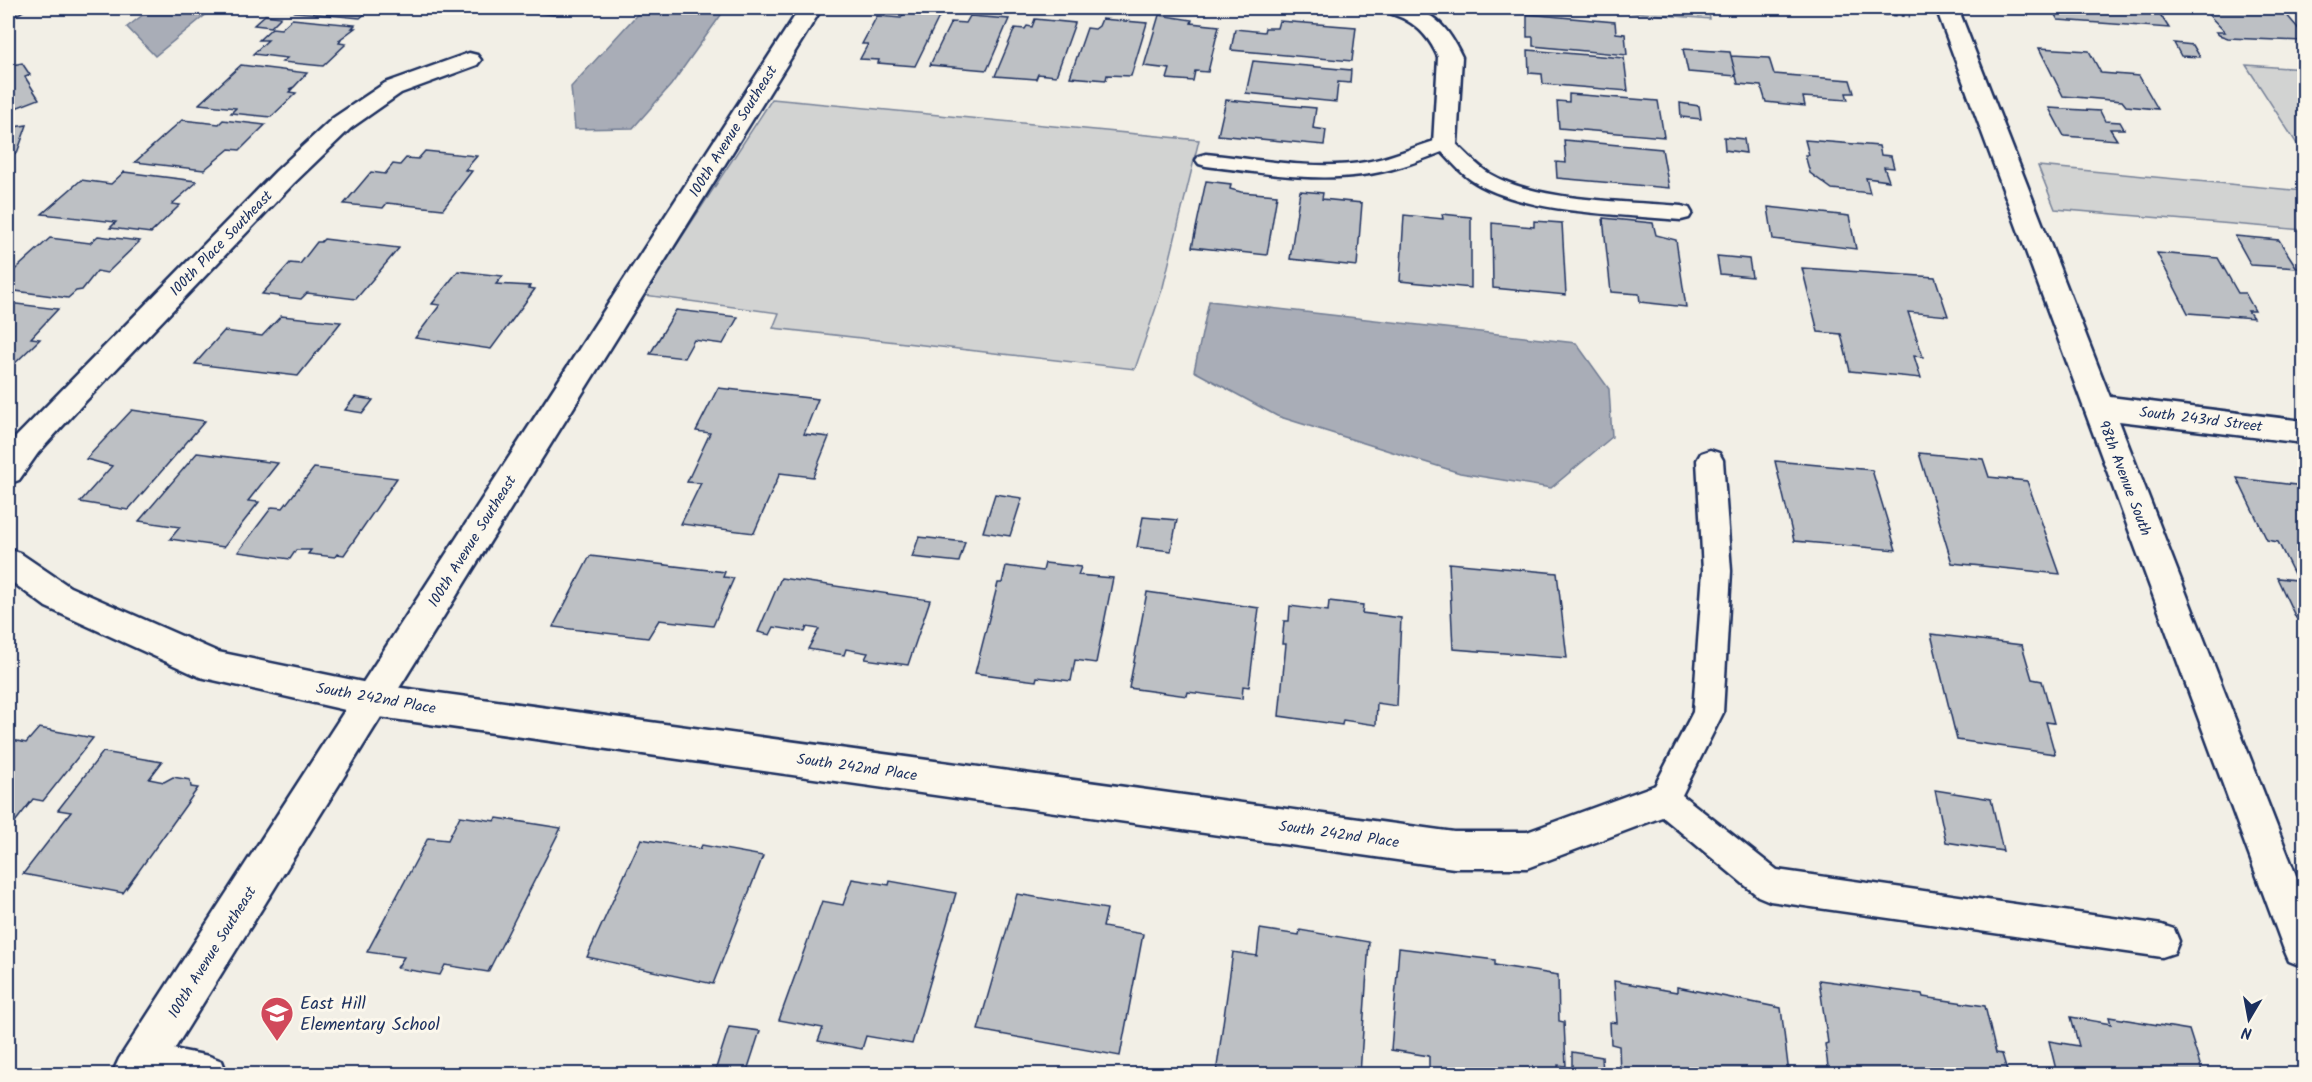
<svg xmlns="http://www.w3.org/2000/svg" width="2312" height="1082" viewBox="0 0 2312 1082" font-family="Kalam,sans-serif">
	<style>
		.green { fill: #d2d3d2; stroke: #768198; stroke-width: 1.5 }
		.water { fill: #a9adb7; stroke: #707b93; stroke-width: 1.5 }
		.building { fill: #bdc0c4; stroke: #1b2f5e; stroke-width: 1.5 }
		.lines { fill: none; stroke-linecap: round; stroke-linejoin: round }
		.lane-casing { stroke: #1b2f5e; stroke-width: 5 }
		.street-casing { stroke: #1b2f5e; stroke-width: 5 }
		.secondary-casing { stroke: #1b2f5e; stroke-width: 5 }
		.path { stroke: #1b2f5e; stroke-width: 3; stroke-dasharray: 4 4; stroke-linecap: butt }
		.lane { fill: #fbf7ec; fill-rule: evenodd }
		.street { fill: #fbf7ec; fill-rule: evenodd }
		.secondary { fill: #fbf7ec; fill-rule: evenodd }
		.labels { text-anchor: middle; stroke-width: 6; stroke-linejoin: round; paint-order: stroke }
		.street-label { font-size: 15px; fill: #1b2f5e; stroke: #fbf7ec }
		.near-poi-label { font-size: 18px; fill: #1b2f5e; stroke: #fbf7ec; text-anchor: start }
	</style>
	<rect width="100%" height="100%" fill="#f2efe6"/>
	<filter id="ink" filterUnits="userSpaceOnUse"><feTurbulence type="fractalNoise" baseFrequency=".0167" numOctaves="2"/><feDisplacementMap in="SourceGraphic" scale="12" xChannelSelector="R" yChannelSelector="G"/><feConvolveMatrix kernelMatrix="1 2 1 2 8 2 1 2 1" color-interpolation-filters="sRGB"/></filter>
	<g filter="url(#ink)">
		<path class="green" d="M1580 8H1708L1710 19Z
			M2246 65 2304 69V155Z
			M772 99 1199 140 1163 287 1135 369 773 328 779 313 644 295Z
			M2038 166 2304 191V230L2055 209Z"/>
		<path class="water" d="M152 8H214L155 56 127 27Z
			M643 8H726L671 85 633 128 575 129 571 87Z
			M1209 301 1576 343 1609 389 1612 437 1551 488 1460 473 1277 416 1194 371Z"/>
		<path class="building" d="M8 8H28L17 15 8 14Z
			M300 8H372L360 18 295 12Z
			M496 8H561L554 15Z
			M2051 8H2156L2169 28 2058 20Z
			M2202 8H2269L2274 13H2285L2304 35V41L2228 38 2219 35 2216 32H2225Z
			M905 12 940 15 915 66 878 63 879 60 860 59 868 44H862L877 16 901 18Z
			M1527 14 1615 22 1616 33 1625 34 1627 55 1533 46V37H1527Z
			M265 15 281 17 271 27 254 25Z
			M1159 15 1192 20 1191 23 1219 26 1208 72 1195 71 1193 81 1167 79 1170 69 1144 66Z
			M970 16 1009 19 987 70 930 65 951 22 966 23Z
			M292 19 355 25 352 28H355L339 40H341L339 43 346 44 323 66 282 62 287 58 253 54 268 40H259L272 28 281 29Z
			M1035 19 1075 23 1056 76 1038 74 1036 79 995 76 1015 28 1025 29 1027 26 1032 27Z
			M1102 19 1147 23 1131 76 1107 75 1106 80 1070 77 1087 28 1095 29 1099 26Z
			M1279 21 1356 27 1352 61 1231 50 1235 29 1264 32 1265 28H1277Z
			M2174 43 2193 45 2200 57 2181 56Z
			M2039 48 2089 51 2101 73 2139 76 2158 109 2126 106 2122 101 2063 96Z
			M1683 49 1730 52 1736 76 1688 72Z
			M1528 50 1624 58 1628 91 1543 84 1542 74 1529 73Z
			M1731 56 1769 58 1774 74 1850 80 1854 93H1846L1848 100 1803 97 1805 106 1766 102 1761 86 1738 84Z
			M1253 61 1351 70 1350 83 1338 82 1336 102 1246 93Z
			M22 63 30 75 25 77 39 99 8 111V66Z
			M241 65 307 73 294 87 289 89H292L289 92 296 93 271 117 231 113 236 108 199 104Z
			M1569 94 1658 101 1664 137 1559 128 1557 101 1569 102Z
			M1226 100 1316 108 1313 128 1326 130 1324 145 1218 135Z
			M1680 103 1699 106 1701 119 1681 117Z
			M2049 108 2100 111 2105 121 2120 122 2124 129H2110L2117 140 2064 136Z
			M182 120 219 124 223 120 265 125 240 150 229 149 204 170 135 162Z
			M27 125 17 153 12 154 8 165V128Z
			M1724 137 1744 139 1746 153 1725 150Z
			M1564 140 1662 149 1669 188 1557 178 1556 162 1566 163Z
			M1805 140 1879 146 1881 155 1891 156 1894 168 1884 167 1889 181 1866 178 1870 193 1832 189 1810 173 1805 155H1809Z
			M425 151 477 156 465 170 472 171 443 209 387 203 383 208 344 204 371 172 385 174 393 164 400 165 406 158 418 159Z
			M124 172 196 181V183L172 204 180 205 151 233 110 228 116 222 42 214 81 180 111 184Z
			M1206 181 1231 184 1230 189 1241 192 1277 195 1267 255 1192 247Z
			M1300 191 1323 193 1322 199 1362 203 1357 266 1290 259Z
			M1768 207 1849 216 1856 249 1773 239Z
			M1442 214 1471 217V288L1400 281 1404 215 1443 219Z
			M1603 218 1653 223 1656 235 1676 240 1686 307 1640 302 1639 294 1611 292Z
			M1534 221 1562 223 1566 295 1493 288 1492 223 1534 227Z
			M98 236 140 241 107 273 97 271 82 290 76 291 68 298 8 290V276L50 238 90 243Z
			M2235 236 2279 240 2297 268 2251 265Z
			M324 239 399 248 356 299 307 293 301 299 262 294 290 263 300 264 317 242H321Z
			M2157 253 2218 258 2238 293H2245L2255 311H2248L2253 318 2188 313Z
			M1717 256 1749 259 1752 277 1720 274Z
			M1802 268 1935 277 1948 316 1908 312 1923 357 1914 356 1921 378 1850 371 1841 334 1818 332Z
			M458 271 503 276 496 284 530 286 528 288 535 289 491 349 415 338 440 305 432 304Z
			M8 303 58 309 31 338 40 339 8 370Z
			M676 310 738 317 723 344 694 340 684 358 650 354Z
			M281 316 341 322 298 376 195 364 224 331 262 336Z
			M718 388 818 399 804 434 829 437 813 477 780 473 754 533 681 524 701 483 687 482 710 433 696 431Z
			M355 397 373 400 363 413 345 410Z
			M132 410 205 421 128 510 80 502 112 466 86 459Z
			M197 453 278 463 248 501 259 502 224 547 170 539 180 527 139 521Z
			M1919 453 1983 459 1989 477 2027 481 2060 574 1952 563Z
			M1775 461 1872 470 1896 550 1794 541Z
			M314 468 397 478 344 555 337 554 335 557 308 554 311 550H296L290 559 238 552 272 507 283 508Z
			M2237 478 2304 486V619L2296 618 2277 578 2297 580 2278 542 2267 540Z
			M995 494 1022 498 1010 536 983 532Z
			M1143 517 1177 520 1171 551 1137 547Z
			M919 537 965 542 959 562 912 557Z
			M590 556 725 572 723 577 734 578 713 626 659 620 648 638 553 627Z
			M1045 563 1081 567 1078 575 1113 578 1096 663 1075 660 1071 681 1037 677 1036 681 975 673 998 583H1002L1006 566 1043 571Z
			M1449 563 1557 573 1567 658 1453 649Z
			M781 578 930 600 908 665 865 659 868 653 846 649 844 655 808 649 819 629 807 627 805 632 774 627 770 635 758 632Z
			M1147 592 1259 608 1249 687 1243 686 1242 699 1188 692 1187 696 1129 688Z
			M1329 601 1363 605 1362 613 1401 618 1397 706 1377 703 1376 725 1343 720 1342 725 1279 716 1286 644H1282L1284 621H1289L1290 606 1328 611Z
			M1931 634 2022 645 2032 679 2042 681 2054 723 2046 722 2055 754 1957 740Z
			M39 728 93 738 43 801 33 799 8 831V739L26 743Z
			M103 752 162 762 149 779 164 782 173 777 190 780 191 787 198 788 123 893 23 874 71 812 58 810Z
			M1935 790 1991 799 2003 851 1946 842Z
			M460 816 495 821 497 818 561 828 488 972 445 965 440 975 397 968 404 957 367 952 428 838 448 840Z
			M641 839 700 849 702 845 763 856 713 984 587 957Z
			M852 879 889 885 890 881 956 893 912 1044 866 1036 862 1049 818 1041 823 1028 779 1020 822 901 843 905Z
			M1017 894 1107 909 1103 927 1143 934 1120 1056 978 1030Z
			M1260 929 1299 935 1300 930 1369 942 1360 1074H1216L1233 952 1257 956Z
			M1399 948 1495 960V965L1558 975 1559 1021 1564 1022 1566 1066 1558 1065 1559 1074H1429V1056L1391 1050Z
			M1819 980 1922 994 1923 997 1985 1006 1996 1053 2002 1054 2008 1074H1829L1825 1044 1828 1043Z
			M1614 981 1677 992V987L1781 1008 1789 1074H1620L1619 1046 1611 1044 1610 1022 1617 1023Z
			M2071 1017 2111 1024 2109 1017 2189 1030 2203 1074H2057L2049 1041 2079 1046Z
			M729 1027 760 1031 746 1074 715 1071Z
			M1572 1052 1602 1057 1603 1074H1572Z"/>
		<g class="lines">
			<defs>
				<path id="lane" d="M1445 138 1452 140C1464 151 1476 165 1490 174 1538 202 1626 201 1681 206L1689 208 1692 213 1689 218 1681 220C1620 214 1529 214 1476 183 1463 176 1453 163 1442 152 1416 162 1390 172 1362 175 1310 182 1257 172 1206 166L1199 164 1196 160 1199 156 1206 154C1258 159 1314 171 1366 162 1394 157 1418 145 1445 138Z
					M1710 450 1719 453 1723 460 1731 571 1723 713 1682 795 1777 870 2162 925 2174 929 2179 941 2174 953 2162 957 1770 901 1758 896 1653 809 1648 799 1693 712 1703 571 1697 460 1701 453Z
					M142 1043 209 1056 222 1061 227 1074H132L124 1061 129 1048Z"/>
				<path id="street" d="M1384 8C1425 3 1445 20 1462 57L1457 144 1454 149 1445 151 1436 149 1433 144 1438 57C1431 41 1421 28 1406 20 1398 15 1389 15 1384 8Z
					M1936 8H1958L2110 397 2304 421V443L2119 421 2304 896V967L2289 961 2283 947Z
					M469 53 477 55 481 60 477 65 401 93 351 128 294 183 80 407 38 453 19 480 8 484V449L16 437 276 171 333 118 385 83Z
					M8 549 20 553 70 587 218 652 372 684 1454 832H1527L1664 782 1678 787 1683 799 1678 811 1527 868H1454L372 716 200 677 46 607 8 579Z"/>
				<path id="secondary" d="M800 8H822L159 1074H112L119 1059Z"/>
			</defs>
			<use href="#lane" class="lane-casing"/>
			<use href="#street" class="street-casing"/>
			<use href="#secondary" class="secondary-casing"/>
			<path class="path" d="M1797 8 1910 16"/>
			<use href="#lane" class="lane"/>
			<use href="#street" class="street"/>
			<use href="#secondary" class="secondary"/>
		</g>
	</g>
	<defs>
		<symbol id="school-pin" viewBox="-11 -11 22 30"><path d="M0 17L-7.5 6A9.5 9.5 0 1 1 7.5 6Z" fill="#d1495b" stroke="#fbf7ec"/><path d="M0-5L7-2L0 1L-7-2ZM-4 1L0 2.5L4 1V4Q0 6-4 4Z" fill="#fff"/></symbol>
	</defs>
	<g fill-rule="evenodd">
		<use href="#school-pin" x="258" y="994" width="38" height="52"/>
	</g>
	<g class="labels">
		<g class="street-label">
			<text transform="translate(733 131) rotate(-58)" y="5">100th Avenue Southeast</text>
			<text transform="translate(221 243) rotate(-46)" y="5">100th Place Southeast</text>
			<text transform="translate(2201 419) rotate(7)" y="5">South 243rd Street</text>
			<text transform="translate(2125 478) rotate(69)" y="5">98th Avenue South</text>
			<text transform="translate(472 541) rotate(-58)" y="5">100th Avenue Southeast</text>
			<text transform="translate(376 698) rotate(10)" y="5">South 242nd Place</text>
			<text transform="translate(857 767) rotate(8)" y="5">South 242nd Place</text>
			<text transform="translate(1339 834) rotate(8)" y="5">South 242nd Place</text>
			<text transform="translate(212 952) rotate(-58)" y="5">100th Avenue Southeast</text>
		</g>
		<g class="near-poi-label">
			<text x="300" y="1009">East Hill<tspan x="300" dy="21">Elementary School</tspan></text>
		</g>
	</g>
	<rect width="2312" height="1082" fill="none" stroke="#fbf7ec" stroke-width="30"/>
	<rect x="15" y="15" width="2282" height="1052" fill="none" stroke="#1b2f5e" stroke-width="2" filter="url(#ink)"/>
	<g transform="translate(2249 1019) rotate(190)" stroke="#fbf7ec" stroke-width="4.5" paint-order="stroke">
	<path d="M0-4.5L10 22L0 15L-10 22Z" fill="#1b2f5e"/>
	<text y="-9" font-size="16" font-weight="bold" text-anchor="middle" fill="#1b2f5e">N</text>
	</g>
</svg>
